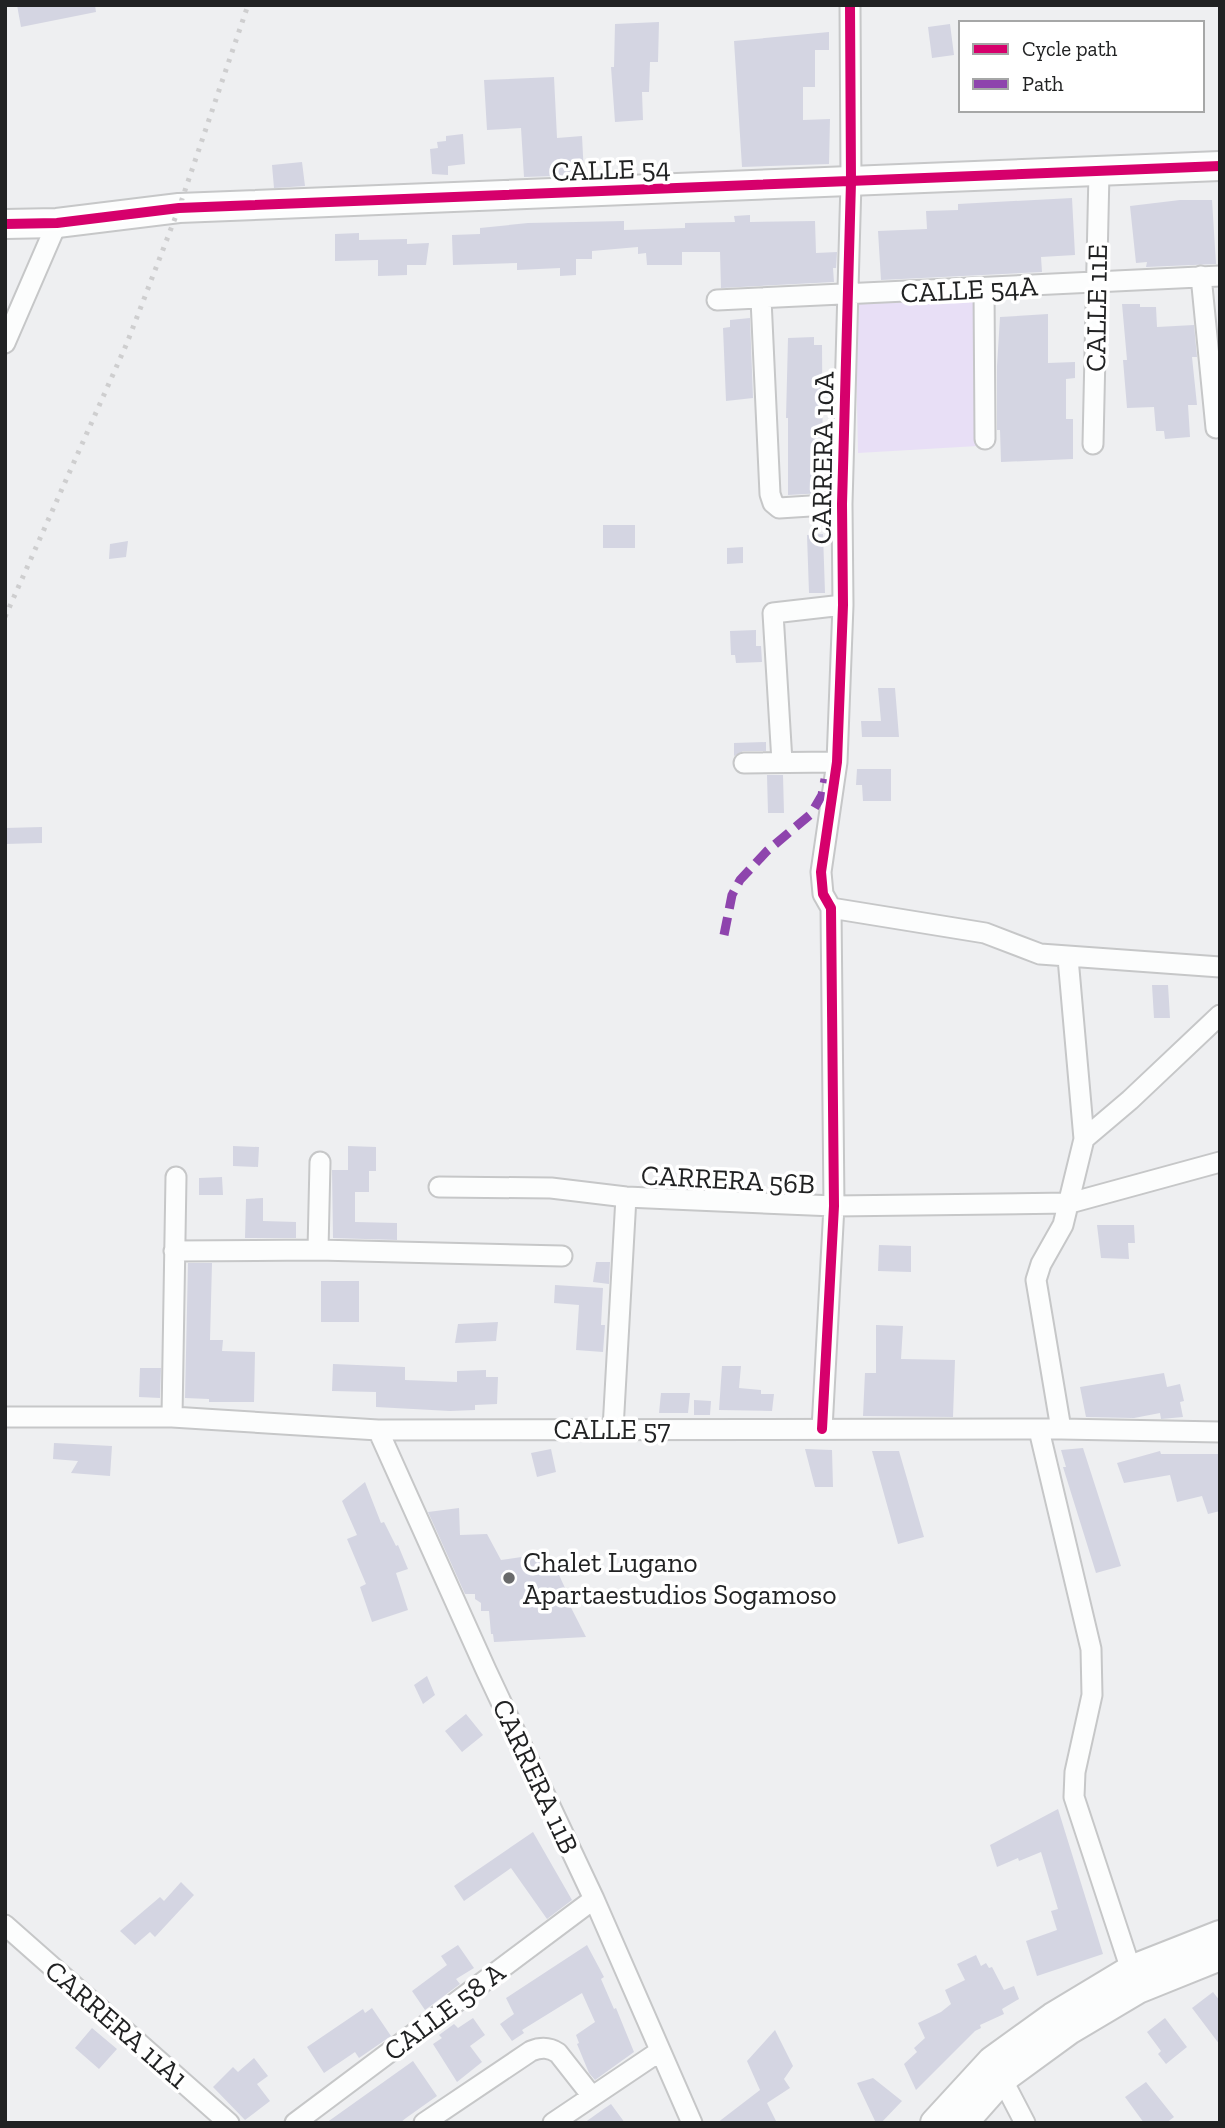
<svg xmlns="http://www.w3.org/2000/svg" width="1225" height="2128" viewBox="0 0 1225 2128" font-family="'Zilla Slab',serif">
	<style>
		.green { fill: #e8dff6 }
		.building { fill: #d4d5e2 }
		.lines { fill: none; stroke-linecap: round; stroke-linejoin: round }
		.street-casing { stroke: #c6c7c8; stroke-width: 23 }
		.secondary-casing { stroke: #c6c7c8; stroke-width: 32 }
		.street { stroke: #fcfdfd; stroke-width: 19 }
		.secondary { stroke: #fcfdfd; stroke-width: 28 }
		.rail { stroke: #cececf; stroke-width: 5; stroke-dasharray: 3.5 7; stroke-linecap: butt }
		.quiet { stroke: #8e44ad; stroke-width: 9; stroke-dasharray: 18 9; stroke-linecap: butt }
		.cycleway-casing { stroke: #fff; stroke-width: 15 }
		.cycleway { stroke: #d6006c; stroke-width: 10 }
		.poi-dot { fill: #696a6b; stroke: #fff; stroke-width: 2.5 }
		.labels { text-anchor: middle; stroke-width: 7; stroke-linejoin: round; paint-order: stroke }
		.street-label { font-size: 28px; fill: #212223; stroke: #fff }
		.poi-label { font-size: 28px; fill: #212223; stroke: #fff; text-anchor: start }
	</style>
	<rect width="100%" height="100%" fill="#eeeff1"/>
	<path class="green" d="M973 301 978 446 858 453 855 302Z"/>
	<path class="building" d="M17 5H95L96 12 21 27Z
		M659 22 658 62H650L649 92H642L643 120 615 122 611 67H614L615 24Z
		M950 24 954 55 932 58 928 27Z
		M829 32V50H815V87H803V120L830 119 829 164 742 167 734 41Z
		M554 77 557 138 582 136 584 175 524 177 521 128 487 130 484 80Z
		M463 134 465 164 448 166V175L432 174 430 149 438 148 437 142 446 141V136Z
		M302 162 305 186 274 188 272 165Z
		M1072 198 1075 255 1041 257 1042 272 881 280 878 231 927 229 926 211 958 210V204Z
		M1180 200H1212L1216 264 1146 267 1147 262 1136 263 1130 206Z
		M750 215V222L815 221 816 253 837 252 836 268H833L834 282 721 288 720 252H682V265H647L646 253 638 254V247L592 251V259H576V275L560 276V268L517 270V263L453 265 452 235 480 234V228L528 223 624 221V230L685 228V223L735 222 734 216Z
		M359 233V240L407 239V244L429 243 426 265H407V275L378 276V260L335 261V234Z
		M1122 304H1140V307H1156L1157 327 1194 325 1197 357H1192L1197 405H1188L1190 437 1165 439 1164 431H1156L1154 407 1127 408 1123 360H1127Z
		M1048 314V363L1075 362V378L1066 379V419H1073V459L1001 462 1000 430H997V366L1000 317Z
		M750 318 753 398 726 401 723 328 730 327V320Z
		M814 337V345H822L823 493 788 495V418H786L788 338Z
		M603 525H635V548H603Z
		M823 534 825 593H809L807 535Z
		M128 541 126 557 109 559 110 544Z
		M743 547V563L727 564V548Z
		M756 630V646H761L762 662 736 663 735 655H731L730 631Z
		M878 688H895L899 737H862L861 721H881Z
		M766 742V751H743L734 756V743Z
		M857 769H891V801H863L862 785H856Z
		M767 775H783L784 813H768Z
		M42 827V843L5 844V828Z
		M1152 985H1168L1170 1018H1154Z
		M233 1146 259 1147 258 1167 233 1166Z
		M348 1146 376 1147V1171H369V1192H355V1222L397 1223V1240L333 1238 332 1170H348Z
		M222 1177 223 1195H199V1178Z
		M263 1198V1221L296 1222V1238H245L246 1199Z
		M1097 1225H1134L1135 1243H1128L1129 1259 1101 1258Z
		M879 1245 911 1246V1272L878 1271Z
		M596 1262H610L609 1284 593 1282Z
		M188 1263H212L210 1340H223L222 1351 255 1352 254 1402H209V1399L185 1398Z
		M321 1281H359V1322H321Z
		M555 1285 603 1288 601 1325H605L603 1352 576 1350 579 1305 554 1303Z
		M498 1322 496 1341 455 1343 458 1324Z
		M876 1325 903 1326 901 1359 955 1360 953 1417 863 1416 865 1373H876Z
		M333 1364 405 1367V1380L457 1382V1371L486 1370V1377H498L497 1404 475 1405V1410L450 1411 376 1407V1392L332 1391Z
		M722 1366H741L739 1388 761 1390V1394H774L772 1411 719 1410Z
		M140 1368H161L160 1398 139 1397Z
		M1164 1373 1167 1387 1180 1384 1184 1401 1180 1402 1183 1417 1161 1419 1160 1413 1134 1418 1086 1417 1080 1387Z
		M661 1393H690L688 1413H659Z
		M694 1400 711 1401 710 1415H694Z
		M54 1443 112 1446 110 1476 71 1473 78 1461 53 1459Z
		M1083 1448 1121 1566 1096 1573 1063 1467H1066L1061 1450Z
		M551 1449 556 1472 537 1477 531 1453Z
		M805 1449 832 1450 833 1487H815Z
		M872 1451H899L924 1537 898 1544Z
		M1160 1451 1161 1454H1220V1511L1208 1514 1202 1496 1177 1502 1170 1475 1124 1483 1117 1463Z
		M365 1482 381 1523 384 1522 396 1546 398 1545 408 1569 396 1573 408 1610 372 1622 360 1587 366 1584 347 1539 357 1535 342 1501Z
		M459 1508 460 1535 487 1534 501 1560 549 1553 565 1588H561L586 1637 494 1642 493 1634H491L489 1611H481V1603L475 1599V1594H465L428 1512Z
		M427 1676 435 1695 423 1704 414 1685Z
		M466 1714 483 1735 462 1752 445 1731Z
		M1058 1809 1103 1954 1037 1976 1026 1941 1057 1930 1051 1911 1058 1909 1041 1852 1019 1861 1018 1858 997 1867 990 1845Z
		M533 1832 572 1900 547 1919 511 1868 464 1901 454 1886Z
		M181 1882 194 1895 155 1937 150 1932 135 1945 120 1931 160 1897 164 1901Z
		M458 1945 474 1968 456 1979 460 1984 425 2010 412 1991 447 1965 441 1956Z
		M587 1945 604 1977 601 1979 614 2009 616 2008 634 2052 595 2080 589 2073 577 2044 579 2043 576 2035 595 2022 582 1993 522 2030 524 2033 512 2041 500 2024 514 2014 506 1998Z
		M976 1955 981 1966 986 1963 989 1968 992 1967 1004 1990 1014 1986 1019 1999 1002 2009 1004 2014 980 2025 981 2028 975 2031 916 2090 904 2064 917 2052 914 2048 925 2038 918 2023 941 2012 951 2004 945 1990 965 1980 957 1964Z
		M1213 1992 1220 2001V2045L1192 2008Z
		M372 2008 391 2036 359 2058 355 2052 324 2073 307 2047 363 2009 365 2013Z
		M473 2018 485 2035 470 2046 482 2062 457 2082 433 2044 442 2038 439 2035 454 2024 458 2028Z
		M1165 2018 1187 2047 1166 2064 1158 2054 1161 2051 1147 2032Z
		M92 2028 117 2049 99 2069 75 2048Z
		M775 2030 793 2066 784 2079 790 2088 767 2103 777 2123H717L760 2090 747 2061Z
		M254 2058 268 2076 257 2084 270 2101 245 2120 213 2087 233 2067 238 2072Z
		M413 2061 437 2096 406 2118 400 2123H326Z
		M873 2078 902 2101 881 2123H876L857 2083Z
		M1146 2082 1174 2117 1166 2123H1144L1125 2097Z
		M611 2104 625 2123H584L605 2108Z"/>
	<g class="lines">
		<defs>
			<path id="street" d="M1201 276 1216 428
				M984 288 985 439
				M761 299 770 494 773 503 779 508 842 504
				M717 300 1220 276
				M5 343 57 223
				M1093 444 1099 172
				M782 762 773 613 843 605
				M744 763 837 762
				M831 908 985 933 1040 954 1220 967
				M1084 1139 1130 1100 1220 1015
				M439 1187 551 1188 626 1197 834 1206 1070 1203 1220 1162
				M318 1250 320 1162
				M174 1251 318 1250 562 1256
				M5 1417H172L378 1430 1061 1429 1220 1432
				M172 1417 176 1177
				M613 1429 626 1197
				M822 1429 834 1206 831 908 823 894 821 872 837 762 843 605 842 504 851 182 850 5
				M1061 1429 1036 1280 1041 1264 1063 1225 1084 1139 1068 958
				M378 1430 486 1670 594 1899 692 2123
				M1039 1430 1091 1649 1092 1695 1075 1772 1074 1797 1131 1970
				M5 1925 229 2123
				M998 2071 1025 2123
				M295 2123 594 1899
				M424 2123 531 2051C541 2047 549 2047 558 2053L591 2095
				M553 2123 660 2051"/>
			<path id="secondary" d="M5 224 57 223 179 208 1220 166
				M935 2123 992 2061 1053 2017 1131 1970 1220 1935
				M963 2123 1002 2079 1069 2030 1138 1989 1220 1956"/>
		</defs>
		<use href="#street" class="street-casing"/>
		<use href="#secondary" class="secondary-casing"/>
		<use href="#street" class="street"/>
		<use href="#secondary" class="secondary"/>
		<path class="rail" d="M5 617 127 343 179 208 248 5"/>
		<path class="quiet" d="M724 935 732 895 740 880 767 851 811 814 822 795 825 779"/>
		<defs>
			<path id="cycleway" d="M5 224 57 223 179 208 1220 166
				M822 1429 834 1206 831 908 823 894 821 872 837 762 843 605 842 504 851 182 850 5"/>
		</defs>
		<use href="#cycleway" class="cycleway-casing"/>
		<use href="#cycleway" class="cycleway"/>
	</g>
	<circle class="poi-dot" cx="509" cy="1578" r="7"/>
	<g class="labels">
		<g class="street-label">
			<text transform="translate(611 169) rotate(-2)" y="10">CALLE 54</text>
			<text transform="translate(969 289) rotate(-3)" y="10">CALLE 54A</text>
			<text transform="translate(1096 308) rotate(-89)" y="10">CALLE 11E</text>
			<text transform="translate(822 458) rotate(-89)" y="10">CARRERA 10A</text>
			<text transform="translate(728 1179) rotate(3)" y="10">CARRERA 56B</text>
			<text x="612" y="1439">CALLE 57</text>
			<text transform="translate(536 1776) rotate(65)" y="10">CARRERA 11B</text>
			<text transform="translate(444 2011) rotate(-37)" y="10">CALLE 58 A</text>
			<text transform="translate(117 2024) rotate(41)" y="10">CARRERA 11A1</text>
		</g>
		<g class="poi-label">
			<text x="523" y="1572">Chalet Lugano<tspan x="523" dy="32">Apartaestudios Sogamoso</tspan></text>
		</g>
	</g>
	<rect width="1225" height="2128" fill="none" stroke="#212223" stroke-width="14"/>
	<rect x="959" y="21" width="245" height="91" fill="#ffffff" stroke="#a6a7a7" stroke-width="2"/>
	<rect x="973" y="44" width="35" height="10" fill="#d6006c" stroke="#a6a7a7" stroke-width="2"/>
	<text x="1022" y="56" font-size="21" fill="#212223">Cycle path</text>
	<rect x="973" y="79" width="35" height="10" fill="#8e44ad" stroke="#a6a7a7" stroke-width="2"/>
	<text x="1022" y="91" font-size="21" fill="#212223">Path</text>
</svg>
